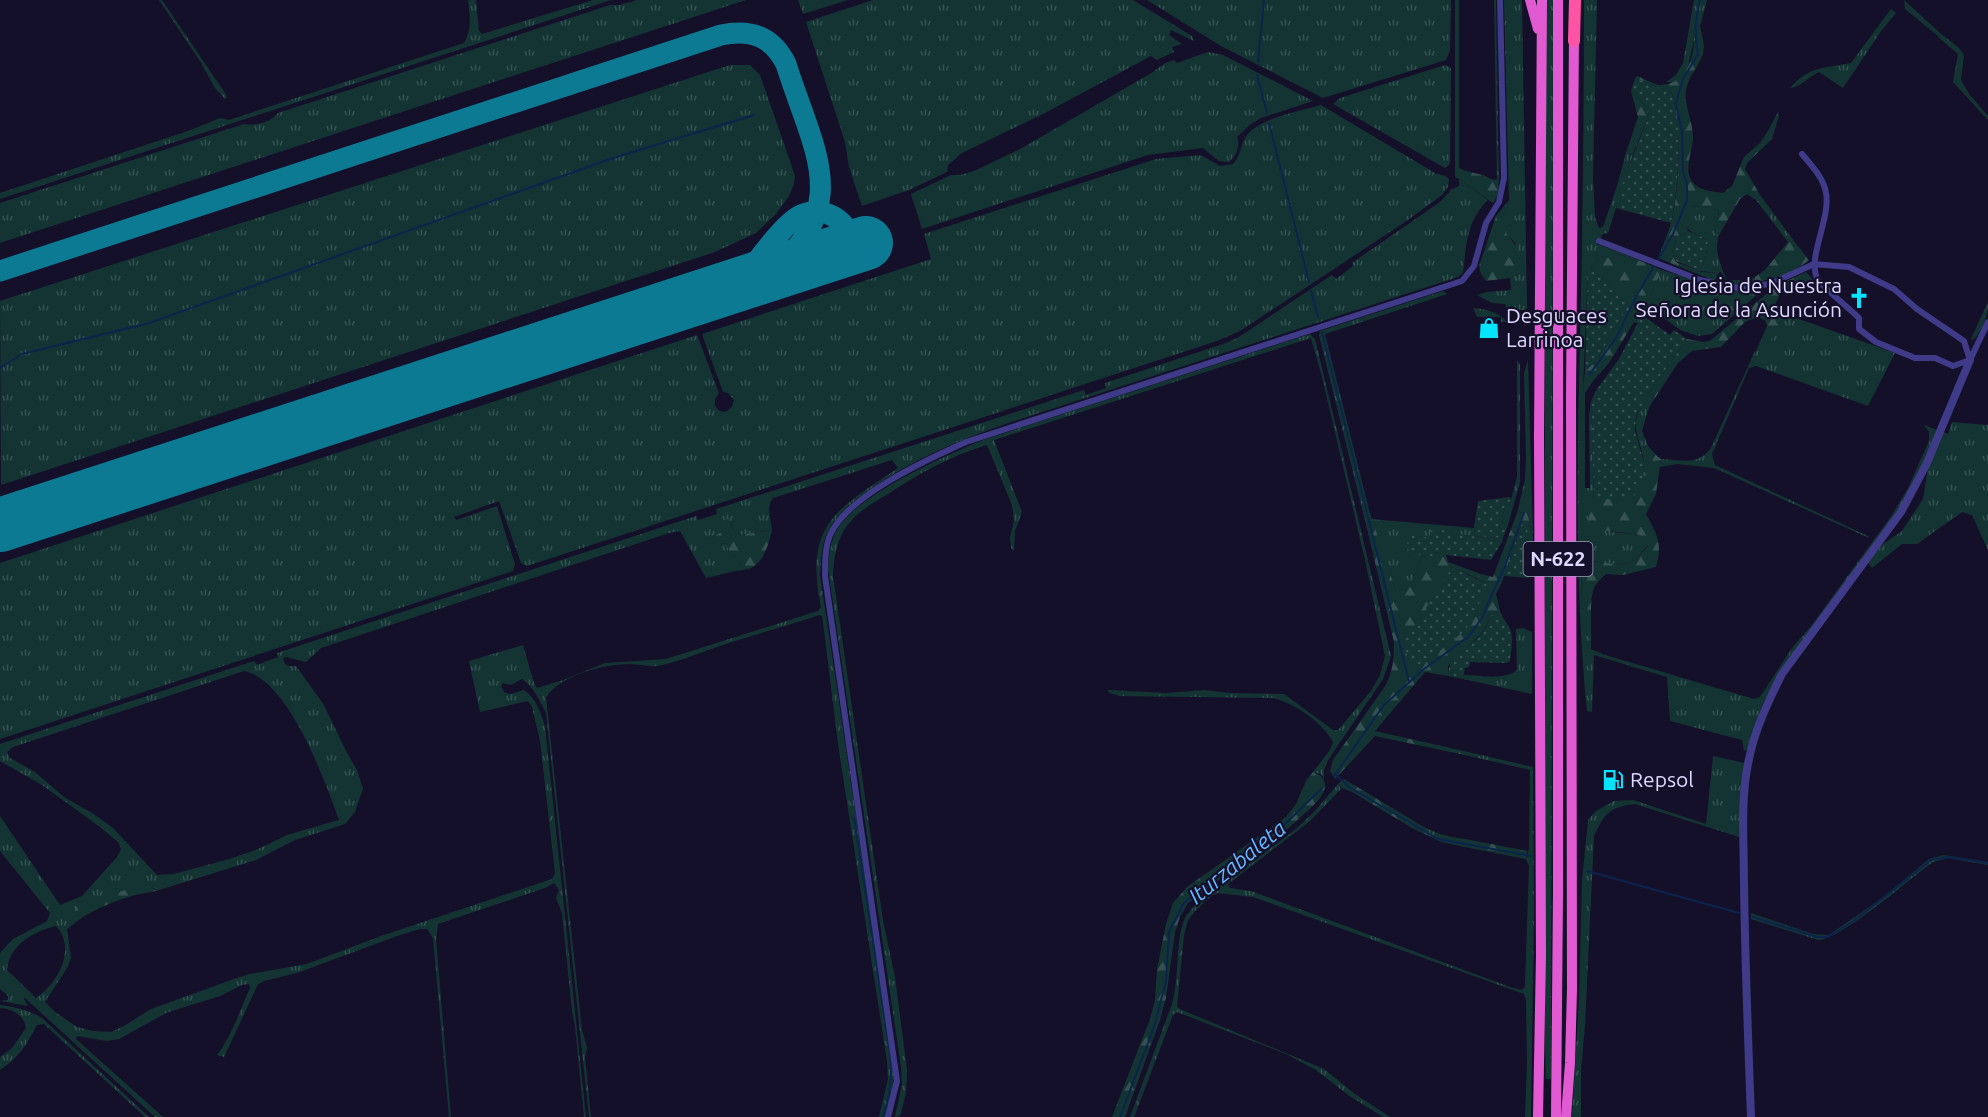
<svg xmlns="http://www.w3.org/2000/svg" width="1988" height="1117" viewBox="0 0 1988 1117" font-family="Ubuntu,sans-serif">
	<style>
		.grass { fill: url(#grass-tufts); fill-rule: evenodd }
		.forest { fill: url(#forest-firs) }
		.garden { fill: url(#garden-dots) }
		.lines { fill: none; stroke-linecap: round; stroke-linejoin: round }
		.stream { stroke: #0c244d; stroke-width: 2 }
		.taxiway { stroke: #0d7a94; stroke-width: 21 }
		.runway { stroke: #0d7a94; stroke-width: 54 }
		.minor { stroke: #3f3b89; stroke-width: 6 }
		.tertiary { stroke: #3f3b89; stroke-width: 8 }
		.trunk { stroke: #e25ad2; stroke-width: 10 }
		.motorway { stroke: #ff54a5; stroke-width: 12 }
		.labels { text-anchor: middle; stroke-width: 4.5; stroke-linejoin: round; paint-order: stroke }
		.shield { fill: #15102a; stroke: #a29dbf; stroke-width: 1.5 }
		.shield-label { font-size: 20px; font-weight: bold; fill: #ded9ff }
		.poi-label { font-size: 21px; fill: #ded9ff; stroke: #15102a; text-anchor: start }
		.water-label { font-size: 22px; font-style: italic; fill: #67b8ff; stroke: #15102a }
	</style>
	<defs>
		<pattern id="grass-tufts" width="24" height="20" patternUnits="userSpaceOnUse" patternTransform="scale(1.5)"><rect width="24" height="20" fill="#133433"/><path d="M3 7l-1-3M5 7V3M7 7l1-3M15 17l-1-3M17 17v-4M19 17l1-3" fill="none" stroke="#355152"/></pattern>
		<pattern id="forest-firs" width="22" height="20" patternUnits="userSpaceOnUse" patternTransform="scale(1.5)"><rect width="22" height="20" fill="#133433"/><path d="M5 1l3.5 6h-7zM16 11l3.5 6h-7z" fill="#355152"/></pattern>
		<pattern id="garden-dots" width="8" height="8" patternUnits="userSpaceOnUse" patternTransform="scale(1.5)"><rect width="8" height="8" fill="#133433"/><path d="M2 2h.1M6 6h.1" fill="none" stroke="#355152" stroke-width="1.8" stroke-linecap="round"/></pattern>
	</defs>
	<rect width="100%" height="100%" fill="#15102a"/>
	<path class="grass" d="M159 0H162L225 93 227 97 225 99 215 88 200 61Z
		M468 0H476L479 31 482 34 593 0H611L0 199V193L191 130 220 118 229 120 464 43C472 29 470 16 468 0Z
		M637 0H746L0 243V203L244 124C256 126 269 123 278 113L610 5H620Z
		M798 0H848L803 14Z
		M873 0H1133L1192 36 1194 41 1171 30 1169 35 1182 44 1172 47 1174 52 1157 60 1151 56 1045 113 962 153 948 165 947 172 909 190 862 206 849 167 845 142 806 22Z
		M1147 0H1451L1450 51 1446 60 1323 98 1221 46Z
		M1455 0H1459V179L1488 200C1467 220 1466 246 1463 273L1458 277 1002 425C956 442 911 460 871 489 854 501 838 513 828 531 821 545 821 560 820 575L894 1070 893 1089 886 1117H879L888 1079 887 1061 838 744 823 622 822 616 819 615C784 627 749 636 714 648 696 654 676 663 657 666 648 667 638 664 629 664 604 664 561 675 546 697L582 1030 587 1048 585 1057 591 1117H589L546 713C540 702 534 686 522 679L511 685 503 683 501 686 504 692 510 694 524 690C537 699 540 712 545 726L586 1117H584L575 1026 572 1011 562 913 556 898 559 890 554 883 545 888 438 924 436 940 451 1117H449L433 938 427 929H420L397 936 297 973 264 981 258 984 224 1057 217 1055C232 1036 240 1010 250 988L249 984 242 985 220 996 166 1013 119 1039 107 1041 77 1036 76 1039 163 1117H155L25 998 24 999 28 1006 0 1001 8 1000V996L0 989V953L13 939 47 921 50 913 0 851V816L60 905 82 896 117 857 121 849 118 842 100 827 42 785 0 761V744L254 661 257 665 278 657 277 653 696 516 698 520 717 514 716 509 1084 390 1086 395 1106 388 1105 383 1226 343 1239 337 1332 275 1336 279 1353 266 1352 263 1440 202 1452 189 1459 186V179L1455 177ZM892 460 898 468C836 510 804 524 821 607L818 611 666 659 605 663 563 680 537 688C533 683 526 654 523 645L469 661 480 712 528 701 532 707 540 741 555 873 552 879 381 936 307 964 249 974 234 979 151 1009 124 1026 111 1032 93 1031 77 1027 55 1012 45 1002 67 968 71 958 67 929 83 917 79 915 71 919 79 902 154 888 156 891 256 860 295 840 345 824 355 812 363 789 357 770 346 751 324 705 296 666H288L285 664 283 658 286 657 306 662 321 648 669 533 680 531 706 578 736 571 741 561 734 556 731 557 726 543 720 544 708 540 721 532 731 522 733 530 741 535 772 530C771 520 766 506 773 498ZM244 671C289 680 325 781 339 820L287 835 256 850 229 859 174 874 157 875 113 828 92 813 64 797 35 772 10 758 7 752 13 747ZM56 926C77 948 58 984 36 998L7 970C9 945 34 931 56 926Z
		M1494 0H1496L1499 184 1497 180Z
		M1504 0H1522L1527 309 1508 313 1505 304 1492 303 1477 295 1487 292 1511 290 1510 278 1521 273 1515 243 1506 233V217L1501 210 1509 200Z
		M1545 0H1553L1551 1079H1546L1545 1044Z
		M1584 0H1597L1593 177 1595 217 1599 228 1603 227 1617 186 1626 153 1633 154 1608 233 1603 234 1597 244 1624 254 1616 259 1601 256 1591 269H1588L1583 387 1585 393V488H1590L1589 416 1591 402 1594 499H1589L1611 532 1638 534 1648 545 1635 560 1623 565 1582 560 1581 608 1591 610V649L1605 655 1754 699 1760 697 1792 648 1811 626 1892 515 1908 488 1929 441V432L1924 425 1937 430 1912 488 1894 516 1777 678 1762 705 1748 749 1744 751 1742 740 1670 721 1667 677 1594 655 1592 712 1587 711C1573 573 1578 433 1581 294 1583 196 1584 98 1584 0Z
		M1694 0H1707L1700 26 1695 27 1693 32 1694 40 1687 71 1676 82H1666L1676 75 1683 63Z
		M1891 9 1896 13 1881 31 1843 88 1819 72C1808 77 1801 87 1790 88 1811 65 1823 69 1851 63Z
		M1940 33 1959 48 1964 55 1961 80 1969 94 1988 116V120L1953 82 1958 54 1938 37Z
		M1208 52 1223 55 1313 101 1261 118 1251 124 1237 137C1241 146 1236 156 1229 162L1219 161 1203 148 1148 155 922 229 911 194 951 175H960L974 171 1022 148 1153 72 1165 63 1174 60 1177 63Z
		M730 65H750L760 75 790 161 795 176 794 184 789 196 776 214 756 233 715 252 1 485 0 301Z
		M1445 65 1451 68 1450 162 1449 165 1445 168 1333 104 1340 98Z
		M1321 105 1435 173 1445 176 1449 179 1448 187 1442 195 1405 222 1240 331 1217 341 527 566 521 563 499 501 454 517 456 520 497 506 515 564 513 571 0 739V563L697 335 719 393C705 409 730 422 734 400L728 393 723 392 702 334 931 259 924 234 1156 159 1201 155 1220 166 1233 164C1241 156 1240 144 1247 135 1260 118 1301 111 1321 105Z
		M1760 195 1794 241 1788 242 1756 200Z
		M1690 206 1711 208 1719 211 1715 233 1719 235C1714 250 1720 266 1727 280L1749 281 1755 277 1754 283C1735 284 1731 290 1721 272L1718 273 1700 271 1706 255 1708 240C1689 231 1677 228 1690 206Z
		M1662 270 1730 292 1756 289 1759 293 1712 334 1698 336 1680 330 1649 307 1652 291Z
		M1443 291 1447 294 1325 334 1369 510 1363 512 1319 335 1320 331Z
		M1988 302C1988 315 1983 331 1973 340L1971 339Z
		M1473 308C1486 309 1499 312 1507 322H1501V317H1477Z
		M1785 314 1895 353 1868 406 1756 366 1749 368 1712 454 1715 465 1868 536 1869 538 1714 468 1677 464 1660 467 1661 459C1681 460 1698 466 1711 448L1755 351H1762Z
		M1310 334 1315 339 1391 656 1383 679 1328 760 1324 770V779L1321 774 1313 772 1330 750 1333 742C1322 722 1296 704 1273 698L1120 696 1109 693 1108 690 1166 693 1205 690 1229 693 1284 694 1333 730H1338L1371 691 1380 675 1385 656 1365 560 1322 377 1311 338 994 440 1022 512 1015 531 1014 551 1011 548 1010 538 1014 521 1012 505 987 445C952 455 918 474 888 494 875 502 861 509 851 521 837 536 834 556 833 576L883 921 895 977 907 1070 906 1093 900 1116 895 1117 902 1084 901 1067 828 569C829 554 830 541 838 528 861 493 941 458 980 441Z
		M1517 360 1520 364V482L1508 525 1501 522 1505 507 1511 500 1517 477Z
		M1528 360 1533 537 1527 512 1517 513 1525 480 1526 458 1524 373Z
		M1651 390 1655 398 1649 407 1642 431 1648 446 1641 448C1631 419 1636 415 1651 390Z
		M1952 422 1988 425V550L1972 515 1962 512 1917 544H1902L1872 568 1868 562 1883 544 1902 531 1923 499 1928 468 1943 432 1948 434Z
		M1371 519 1474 528 1475 536 1503 538 1502 542 1480 538H1429L1406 548 1422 556 1413 581 1403 591H1396Z
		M1448 562 1481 574 1478 579 1452 567Z
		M1523 628 1532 632V694L1463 679 1464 675C1479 675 1504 681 1517 670L1516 629Z
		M1468 752 1533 767 1534 911 1531 1117H1525L1527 1063 1526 1000 1524 994 1253 897 1218 893 1213 895 1197 909 1188 920 1184 935 1177 1007 1182 1010 1324 1069 1355 1094 1390 1117H1383L1348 1095 1316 1070 1286 1054 1177 1012 1173 1015 1134 1117H1130L1172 1004C1180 977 1175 940 1185 918 1188 912 1193 908 1197 903L1296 829 1314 812 1338 784 1341 789 1309 822 1228 884 1230 888 1251 891 1510 987 1521 990 1525 987 1529 866 1526 859 1529 849 1530 770 1465 755Z
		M1713 756 1744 763 1739 837 1635 804C1609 807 1604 814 1594 836L1585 1025 1581 1071V1117H1572L1579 1000 1582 880 1588 820 1596 811 1614 801 1633 800 1706 824Z
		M1417 823C1432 832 1447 837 1465 839V847L1441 842 1414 829Z
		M1944 855 1988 862V865L1948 858 1933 862C1909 879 1842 939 1818 940L1751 919V913L1813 934 1829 935 1885 896 1929 859Z
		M0 1005C15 1007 29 1010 42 1018L149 1117H145L44 1024 37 1025C25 1047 21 1055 0 1070V1057L12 1048 26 1028C24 1015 13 1009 0 1008Z"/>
	<path class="forest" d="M1904 0 1940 33 1938 36 1905 9Z
		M1700 26C1701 32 1704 41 1704 48 1703 62 1690 73 1687 86 1682 103 1693 120 1693 137 1693 149 1685 166 1690 178 1696 191 1711 191 1723 193L1732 186 1744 157 1760 143 1768 131 1778 112 1779 116 1772 139 1747 163 1745 169 1760 195 1756 200 1747 194 1740 199 1719 235 1715 233 1719 211 1711 208 1691 206C1685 215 1683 222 1688 231L1676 239 1672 254 1676 262 1702 272 1718 273 1715 281 1658 258C1662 247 1668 235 1671 223 1680 188 1682 127 1672 93L1635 78 1637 76C1643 78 1653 84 1659 85 1684 85 1693 63 1694 41 1694 34 1692 33 1695 27Z
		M1631 91 1648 109 1649 114 1633 154 1626 153 1638 117Z
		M1459 168C1467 172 1475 173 1483 175 1488 177 1491 180 1497 180 1501 188 1498 196 1493 203L1459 179Z
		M1501 210 1506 217V233C1516 245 1525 258 1521 273L1510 278 1486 281 1481 274 1479 266 1496 216Z
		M1794 241 1809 260C1794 273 1773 279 1754 283L1755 277 1765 270 1788 242Z
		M1624 254 1662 270 1652 291 1651 304 1638 323 1634 322 1609 363 1593 381 1585 393 1583 387 1585 371 1596 361 1628 306 1591 269 1601 256 1616 259Z
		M1806 272 1813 280 1810 284 1780 294 1773 309 1785 314 1778 326 1777 332 1762 351H1756L1767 326 1765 320 1757 317 1745 322 1721 347 1692 351 1678 363 1655 398 1651 390 1687 339 1704 342 1711 340 1776 286Z
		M1648 446 1657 456 1661 459 1656 494 1646 514C1657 535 1663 543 1656 567L1623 575 1606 574C1592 586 1592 591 1591 610L1581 608 1582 560 1623 565 1635 560 1648 546 1638 534 1589 529V499H1632L1645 466 1641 448Z
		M1369 510 1396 591H1403L1413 581 1422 556H1432L1434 552 1446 555 1448 562 1452 567 1444 580 1487 584 1478 579 1481 574 1493 577 1517 513 1527 512 1533 537 1532 561 1528 562 1527 556 1529 537 1522 522 1502 582 1496 594 1500 611 1494 612 1481 634 1448 666V676L1425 672 1375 731 1468 752 1465 755 1375 736 1335 779 1330 771 1333 760 1386 685C1393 670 1394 659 1394 642L1363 512Z
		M729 519 733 530 741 535 772 530C769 543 764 562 751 568 747 570 740 570 736 571L741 561 734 556 731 558 726 543 720 544 716 551 705 549 708 540 721 532 724 520Z
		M1313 772C1323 775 1328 783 1323 793 1319 801 1311 808 1304 814 1269 847 1227 873 1188 903L1180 917 1175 932 1166 998 1160 1020 1125 1117H1112L1150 1019 1155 1000 1157 969 1166 924 1173 903 1187 887 1286 817 1296 804 1306 781Z
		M1344 779 1417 823 1414 829C1394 817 1373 805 1354 793 1348 789 1342 790 1338 784Z
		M1465 839 1527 851 1526 859 1465 847Z
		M148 884 156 891C129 895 107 903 83 917L79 915 69 920 79 902C103 898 124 890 148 884Z"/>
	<path class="garden" d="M1635 78 1672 93C1683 130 1679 185 1671 223L1616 208 1623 183 1649 114 1648 109 1631 91Z
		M1688 231 1708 240 1706 255 1700 271 1676 261 1672 254 1676 239Z
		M1588 269H1591L1628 306 1596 361 1585 371Z
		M1642 315 1670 335 1674 330 1687 339 1651 390 1636 416 1635 431 1645 466 1642 482 1632 499H1594L1591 402 1595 392 1619 359Z
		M1510 497 1511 500 1505 507 1501 522 1508 525 1503 538 1475 536 1474 528 1478 501Z
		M1522 522H1525L1529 537 1527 556 1529 578 1504 576Z
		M1432 528 1502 542 1491 560 1446 555 1435 552 1433 556H1422L1406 548 1410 535 1429 538Z
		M1452 567 1487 584 1472 621 1462 633 1421 666 1408 658 1404 646 1406 639Z
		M1494 611H1500C1503 620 1507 622 1510 629 1514 639 1511 651 1510 661L1506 663 1470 662 1469 667 1465 668 1463 679 1448 676C1448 652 1470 650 1482 633 1487 626 1490 618 1494 611Z"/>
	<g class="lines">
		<path class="stream" d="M1258 62 1264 0
			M1257 75 1267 113
			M1269 123 1309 282
			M1311 291 1318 317
			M1322 332 1409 682
			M0 368 22 354 149 323 613 158 754 115
			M1589 375 1616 338 1637 295 1673 234 1687 200V184L1683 172 1682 133 1676 103 1683 79 1698 54C1694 35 1695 19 1700 0
			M1335 774 1349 787 1438 839 1531 856
			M1334 776 1384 705 1424 669 1469 636 1482 618 1488 603 1505 566 1524 513
			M854 818 891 1059C892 1080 890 1097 883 1117
			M1587 871 1739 913
			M1753 917 1817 937H1826L1833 934 1852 922 1931 860 1948 857 1988 863
			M1120 1117 1154 1027 1166 981 1169 932 1184 903 1211 880 1285 824 1321 789"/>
		<path class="taxiway" d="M0 271 721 35C751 29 772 36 786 64 813 151 856 207 767 275
			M713 293C742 288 830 280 849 260 852 256 852 251 852 247 852 221 822 203 799 216 782 225 753 267 739 284"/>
		<path class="runway" d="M0 525 866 243"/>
		<path class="minor" d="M1802 154C1811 165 1824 178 1826 193 1831 219 1806 259 1818 280 1824 288 1850 309 1859 318V329L1876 342 1915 358H1935L1953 366 1970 360 1988 322
			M1599 241 1700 280 1738 288 1770 284 1814 264 1849 267 1894 289 1917 309 1964 341 1970 360
			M888 1117 897 1081 825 576C825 562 825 548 830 535 847 496 928 459 966 442L1462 281 1474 266 1486 223 1499 202 1504 178 1500 0"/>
		<path class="tertiary" d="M1751 1117C1748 1039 1745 961 1744 883 1744 842 1740 799 1749 759 1755 729 1768 702 1782 674L1901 512 1926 465 1970 360"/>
		<path class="trunk" d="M1530 0 1538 29
			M1538 1117 1541 955 1539 437 1542 0
			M1556 1117 1558 894V0
			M1566 1117 1570 1063 1572 989 1571 396 1574 33"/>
		<path class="motorway" d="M1574 41 1575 0"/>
	</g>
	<defs>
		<symbol id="church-bare" viewBox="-9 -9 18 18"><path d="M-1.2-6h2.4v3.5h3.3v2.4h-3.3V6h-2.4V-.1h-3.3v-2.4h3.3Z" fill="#05e4ff" stroke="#15102a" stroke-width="2.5" paint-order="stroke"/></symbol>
		<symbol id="shop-bare" viewBox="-9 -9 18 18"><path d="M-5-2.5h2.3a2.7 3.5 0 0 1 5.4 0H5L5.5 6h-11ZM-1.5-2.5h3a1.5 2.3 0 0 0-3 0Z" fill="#05e4ff" stroke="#15102a" stroke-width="2.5" paint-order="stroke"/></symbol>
		<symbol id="fuel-bare" viewBox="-9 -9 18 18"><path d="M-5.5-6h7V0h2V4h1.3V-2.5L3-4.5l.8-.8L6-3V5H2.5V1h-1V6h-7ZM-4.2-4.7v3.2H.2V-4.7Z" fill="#05e4ff" stroke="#15102a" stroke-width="2.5" paint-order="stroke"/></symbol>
	</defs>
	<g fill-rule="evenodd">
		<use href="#church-bare" x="1844" y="283" width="30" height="30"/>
		<use href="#shop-bare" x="1474" y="313" width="30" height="30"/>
		<use href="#fuel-bare" x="1598" y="765" width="30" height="30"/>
	</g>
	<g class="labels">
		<rect class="shield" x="1523.5" y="542" width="69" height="34" rx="4.5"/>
		<g class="shield-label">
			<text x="1558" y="566">N-622</text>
		</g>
		<g class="poi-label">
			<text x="1842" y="293" text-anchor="end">Iglesia de Nuestra<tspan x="1842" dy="24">Señora de la Asunción</tspan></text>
			<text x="1506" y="323">Desguaces<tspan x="1506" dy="24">Larrinoa</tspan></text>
			<text x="1630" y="787">Repsol</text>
		</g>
		<g class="water-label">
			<text transform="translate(1237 862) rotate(-39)" y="8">Iturzabaleta</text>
		</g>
	</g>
</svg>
